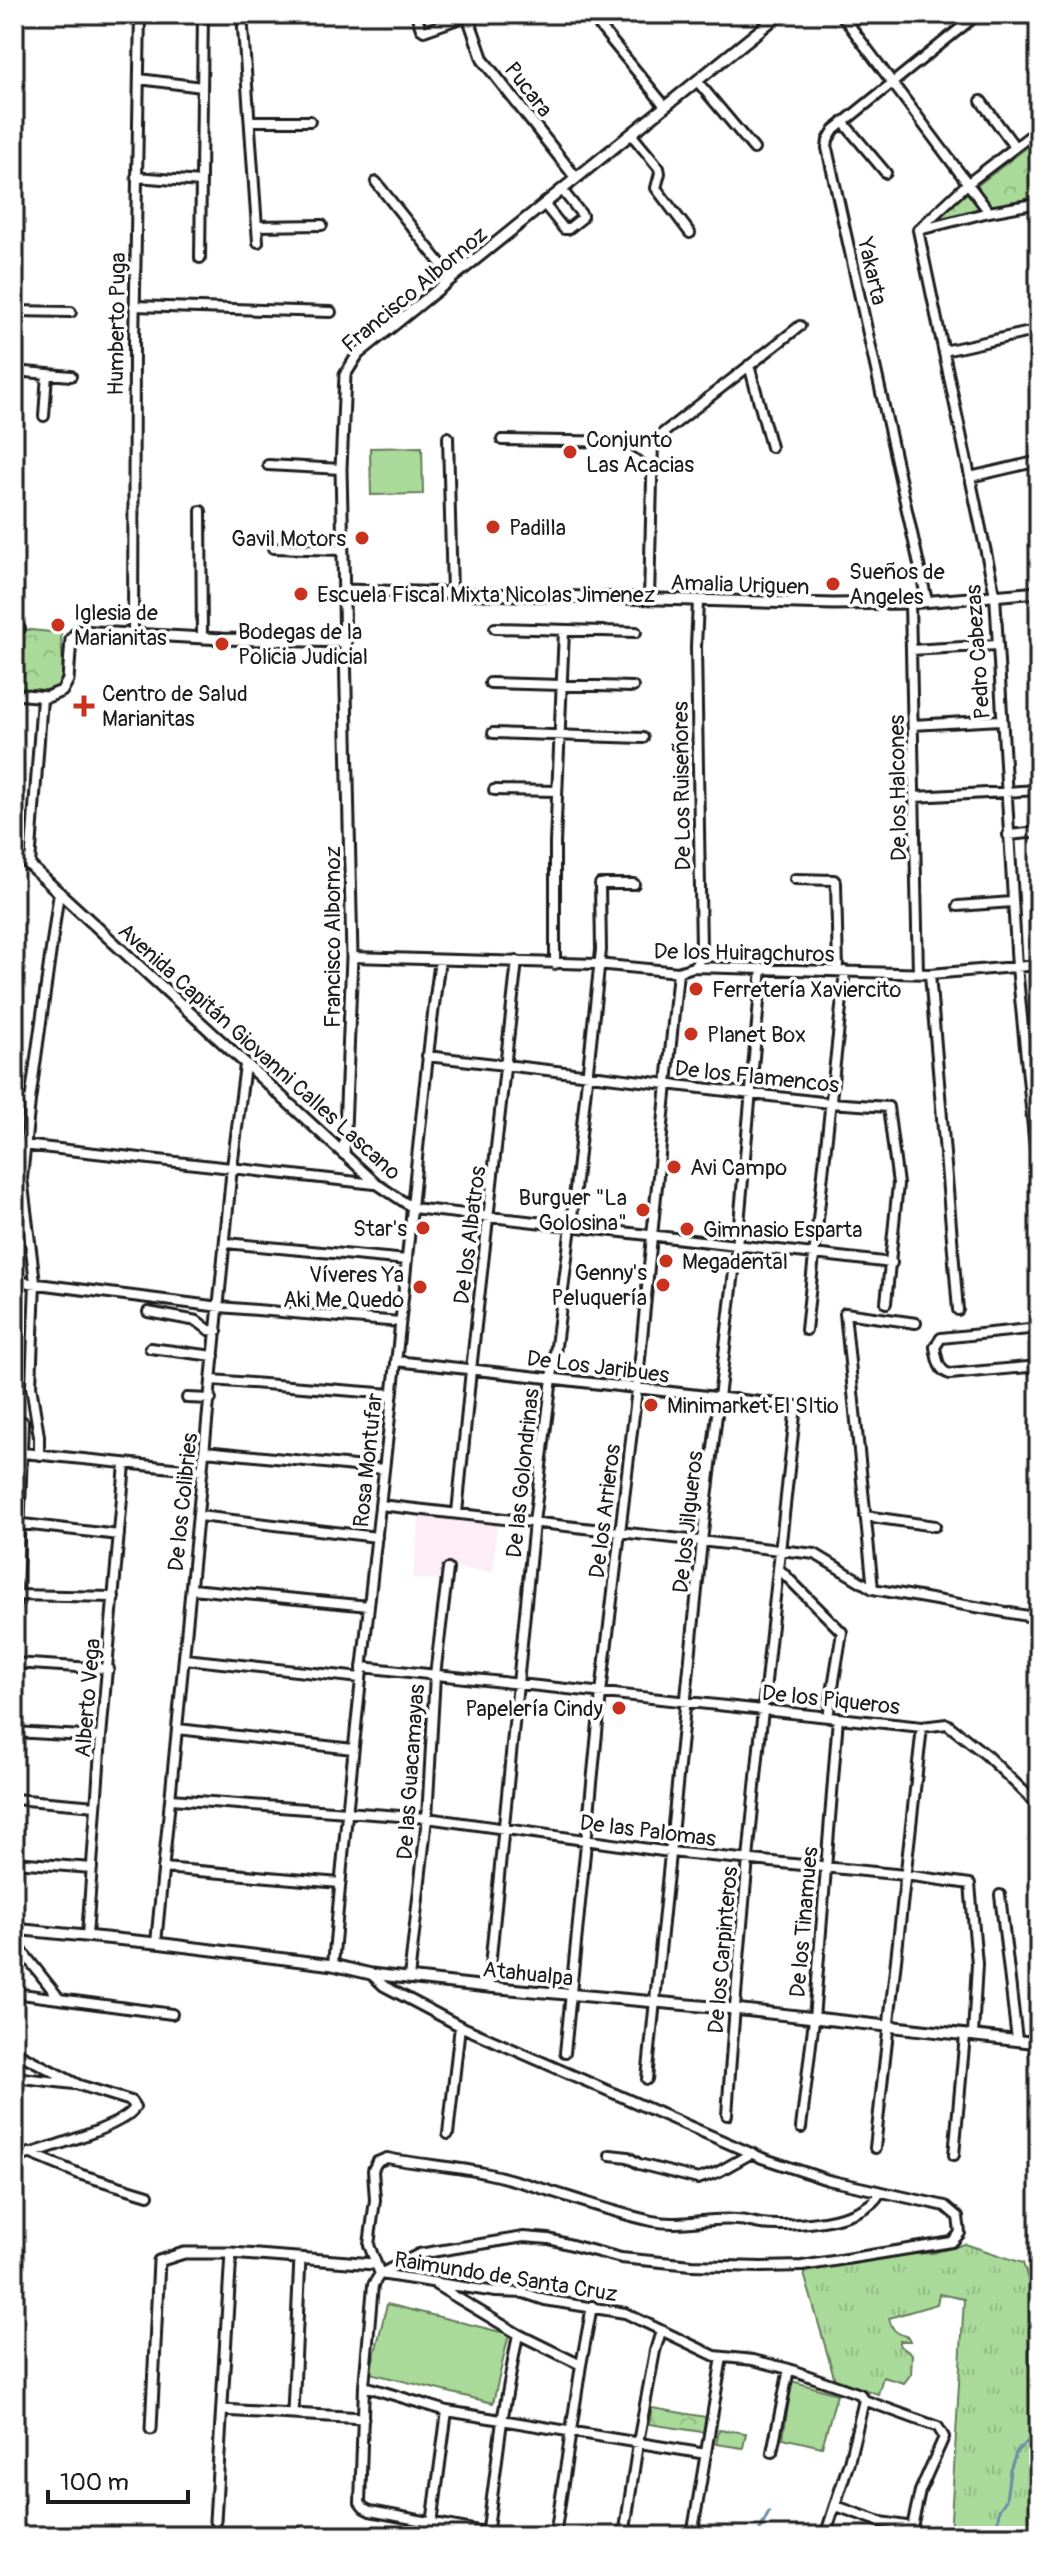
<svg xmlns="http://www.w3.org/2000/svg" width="1053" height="2550" viewBox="0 0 1053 2550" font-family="Pangolin,sans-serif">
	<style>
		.built { fill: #fdedf6 }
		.grass { fill: url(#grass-tufts); stroke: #637b5b; stroke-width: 2 }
		.park { fill: url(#park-crowns); stroke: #637b5b; stroke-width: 2 }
		.pitch { fill: #aada9a; stroke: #637b5b; stroke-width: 2 }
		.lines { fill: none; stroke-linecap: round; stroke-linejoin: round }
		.stream { stroke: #698da3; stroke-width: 3 }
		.minor-casing { stroke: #1c1c1c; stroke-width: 14 }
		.tertiary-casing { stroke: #1c1c1c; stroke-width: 15 }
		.minor { stroke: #fff; stroke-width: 8 }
		.tertiary { stroke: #fff; stroke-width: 9 }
		.poi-dot { fill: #c8321e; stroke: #fff; stroke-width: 3 }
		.labels { text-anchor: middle; stroke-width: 7; stroke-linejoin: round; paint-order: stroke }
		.street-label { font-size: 22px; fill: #1c1c1c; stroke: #fff }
		.poi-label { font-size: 22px; fill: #1c1c1c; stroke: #fff; text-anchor: start }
	</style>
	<defs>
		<pattern id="grass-tufts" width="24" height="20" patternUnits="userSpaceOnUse" patternTransform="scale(2)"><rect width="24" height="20" fill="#aada9a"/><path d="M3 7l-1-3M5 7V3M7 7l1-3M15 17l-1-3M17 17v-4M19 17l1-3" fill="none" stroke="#92ba84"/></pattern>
		<pattern id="park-crowns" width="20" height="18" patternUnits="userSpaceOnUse" patternTransform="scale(2)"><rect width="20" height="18" fill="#aada9a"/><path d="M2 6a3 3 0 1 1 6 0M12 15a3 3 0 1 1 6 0" fill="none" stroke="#92ba84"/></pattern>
	</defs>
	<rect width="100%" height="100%" fill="#fff"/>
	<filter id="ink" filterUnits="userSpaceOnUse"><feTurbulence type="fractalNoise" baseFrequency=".0125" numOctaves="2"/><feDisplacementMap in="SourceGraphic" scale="16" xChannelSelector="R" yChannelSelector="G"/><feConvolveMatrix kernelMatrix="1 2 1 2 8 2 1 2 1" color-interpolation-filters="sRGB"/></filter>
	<g filter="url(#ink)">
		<path class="built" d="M420 1514 497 1523 493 1572 446 1567 443 1580 413 1578Z"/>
		<path class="grass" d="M965 2244 1023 2263 1039 2314V2536H950L964 2299 939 2294 937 2304 889 2318C892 2331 896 2333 908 2337L910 2341H900V2346L912 2354 911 2374 904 2383 883 2377 878 2394 835 2380 803 2270 907 2254 933 2253Z"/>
		<path class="park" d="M1039 138V196L926 225Z
			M20 629 61 633C61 652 68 679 53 693L18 692Z
			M652 2408 706 2417 703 2432 649 2424Z"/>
		<path class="pitch" d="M422 447 423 494 371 495 370 448Z
			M387 2304 509 2334 493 2403 370 2373Z
			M792 2381 837 2394 822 2447 783 2438Z
			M719 2429 746 2433 743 2448 716 2444Z"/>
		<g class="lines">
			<path class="stream" d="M757 2536 769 2512
				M994 2536 997 2530 999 2510 1006 2500 1010 2470 1017 2451 1027 2442 1039 2425"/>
			<defs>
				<path id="minor" d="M242 14 258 242
					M416 14 421 29 424 31 467 16
					M841 14 989 212
					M593 18 665 106
					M139 79 202 87
					M697 81 754 149
					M981 101 1015 147
					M250 121H310
					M843 122 886 173
					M631 134 659 168 660 173 656 188 690 233
					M136 177 201 182
					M376 182 452 278
					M544 204 564 229H568L582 218V215L562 190
					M257 226 322 225
					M918 230 995 595 1017 967 1039 1188
					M918 230 967 184 1039 129
					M919 230 989 212 1039 203
					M200 258 203 14
					M134 306 331 312
					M14 311 71 312
					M944 351 1039 330
					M749 365 771 447
					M14 371 71 376
					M44 416 47 374
					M448 437 452 593
					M502 440 629 442 651 457
					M268 465 341 469
					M970 477 1039 461
					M201 511 202 638
					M273 548 343 550
					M649 599 653 441 800 326
					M927 601 827 148 828 140 834 130 978 14
					M910 603 918 973
					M14 628 20 629
					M495 628 636 632
					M133 634 134 344 140 14
					M911 650 997 645
					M490 683 633 687
					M913 725 1000 720
					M493 733 643 738
					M494 790 557 791
					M915 797 1039 790
					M1008 835 1039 832
					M30 865 42 698
					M795 879 834 880 836 883 838 971
					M958 906 1012 902
					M352 957 597 964 678 972 693 967 930 974 1039 965
					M555 964V844L564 630
					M693 967 700 959 701 949 696 647 698 602
					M930 974 958 1310
					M427 1056 830 1103 888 1107 898 1184 886 1303
					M14 1100 30 1101
					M14 1144 375 1184
					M344 1154 377 1184 413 1208 892 1263
					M226 1243 407 1260
					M14 1281 220 1307 400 1322
					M148 1312 197 1321 209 1330 217 1331
					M1039 1328 941 1338 935 1347C937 1358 938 1371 950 1374L1039 1366
					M806 1330 845 971
					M150 1348 214 1356
					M396 1361 796 1406C770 1642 743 1878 727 2115
					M212 1380 392 1394
					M187 1398 211 1399
					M205 1451 384 1469
					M23 1453 203 1471
					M39 1455V1436L31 1386 35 1282 22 1178 30 1101 59 892
					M380 1505 815 1554 873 1589 1039 1618
					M457 1513 471 1370 517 961
					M199 1516 377 1537
					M865 1516 935 1526
					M14 1523 119 1535
					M779 1569 842 1632 828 1717
					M192 1589 369 1606
					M873 1589 845 1313 916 1323
					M15 1595 114 1597
					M14 1616 17 1595 23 1422
					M185 1659 361 1678
					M14 1663 109 1669
					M362 1667 922 1727 947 1724 985 1754 1039 1806
					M178 1729 353 1749
					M14 1732 101 1737
					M14 1799 96 1806
					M171 1799 427 1818 670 1852 905 1875 970 1884 977 1964 973 2035
					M14 1862 92 1868
					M163 1868 340 1883
					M1000 1895 1017 2040
					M87 1936 101 1737 125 1464
					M14 1941 59 1998
					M156 1943 232 1167 245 1065
					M333 1965C351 1758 375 1552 398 1345 412 1217 422 1088 440 960
					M371 1974 384 1986 460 2026 762 2158 828 2180 945 2206 958 2217 960 2233 952 2242 802 2266 761 2267 692 2265 621 2258 549 2239 524 2237 419 2254 380 2274 496 2292 524 2293 545 2300 625 2313 715 2356 753 2360 789 2369 860 2394 864 2400 938 2427 944 2437 920 2491 910 2536
					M409 1978 427 1818 435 1675 448 1569
					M488 1987 534 1522 571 1226 601 950 600 884H634
					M14 1993 172 2014
					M14 2051 79 2085 131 2101 135 2107C126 2127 38 2150 14 2159
					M565 2053 601 1693 637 1389 678 972
					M14 2077 74 2084
					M647 2079 702 1541 737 1246 762 968
					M801 2128 814 2019 838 1718
					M448 2134 460 2026
					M875 2148 922 1727
					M29 2153 82 2175 148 2195
					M610 2155 628 2157 639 2164 698 2179 718 2172 752 2153
					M954 2155 965 2035
					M436 2285 518 2334 581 2365 555 2536
					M581 2365 592 2306
					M364 2386 447 2411 706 2454
					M772 2452 789 2369
					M836 2506 881 2522 912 2527
					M411 2536 432 2524 447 2411
					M487 2536 502 2421 518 2334
					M505 2536 370 2511 364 2508 360 2503 364 2386 373 2285 380 2274 369 2245 375 2200 373 2170 377 2162 387 2158C421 2165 455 2166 489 2174 544 2186 597 2209 652 2221 682 2227 708 2217 737 2220 745 2220 753 2223 761 2224 790 2228 865 2221 879 2194
					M624 2536 639 2437 655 2351 661 2331
					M692 2536 722 2357
					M825 2536 849 2462 864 2400"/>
				<path id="tertiary" d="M467 14 483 60 576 178
					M345 590 833 604 910 603 1039 592
					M14 694 47 697 62 691 68 680 71 639 78 631 222 639 346 642
					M14 851 344 1154
					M344 1154 352 957 341 469 345 375 358 354 780 14
					M14 1929 156 1943 333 1965 371 1974 488 1987 734 2009 1039 2043
					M222 2410 363 2418
					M293 2413 300 2258
					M151 2429 159 2261 184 2253H231L374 2264
					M215 2521 231 2253"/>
			</defs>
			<use href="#minor" class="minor-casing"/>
			<use href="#tertiary" class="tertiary-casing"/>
			<use href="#minor" class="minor"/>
			<use href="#tertiary" class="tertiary"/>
		</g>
	</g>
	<g class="poi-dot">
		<circle cx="570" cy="452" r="8"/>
		<circle cx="493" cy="527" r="8"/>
		<circle cx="362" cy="538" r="8"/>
		<circle cx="833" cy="584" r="8"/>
		<circle cx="301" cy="594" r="8"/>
		<circle cx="58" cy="625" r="8"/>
		<circle cx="222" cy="644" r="8"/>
		<path d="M80 694h8v8h8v8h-8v8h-8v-8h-8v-8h8z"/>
		<circle cx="696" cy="989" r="8"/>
		<circle cx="691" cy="1034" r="8"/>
		<circle cx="674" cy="1167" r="8"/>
		<circle cx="643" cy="1210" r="8"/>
		<circle cx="423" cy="1228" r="8"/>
		<circle cx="687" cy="1229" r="8"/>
		<circle cx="666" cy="1261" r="8"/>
		<circle cx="663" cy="1285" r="8"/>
		<circle cx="420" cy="1287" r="8"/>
		<circle cx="651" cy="1405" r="8"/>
		<circle cx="619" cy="1708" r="8"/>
	</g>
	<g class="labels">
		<g class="street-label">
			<text transform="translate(529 89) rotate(52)" y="8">Pucara</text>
			<text transform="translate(873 271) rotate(77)" y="8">Yakarta</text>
			<text transform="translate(414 289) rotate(-40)" y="8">Francisco Albornoz</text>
			<text transform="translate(116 324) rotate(-89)" y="8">Humberto Puga</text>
			<text transform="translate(740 584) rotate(2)" y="8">Amalia Uriguen</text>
			<text transform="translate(977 652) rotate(-94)" y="8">Pedro Cabezas</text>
			<text transform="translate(681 786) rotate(-91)" y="8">De Los Ruiseñores</text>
			<text transform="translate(897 788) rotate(-91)" y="8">De los Halcones</text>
			<text transform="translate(332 937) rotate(-90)" y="8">Francisco Albornoz</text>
			<text transform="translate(744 952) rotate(1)" y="8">De los Huiragchuros</text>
			<text transform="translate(260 1051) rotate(42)" y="8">Avenida Capitán Giovanni Calles Lascano</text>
			<text transform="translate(757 1076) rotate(6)" y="8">De los Flamencos</text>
			<text transform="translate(469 1235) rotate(-83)" y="8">De los Albatros</text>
			<text transform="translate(598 1366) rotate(7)" y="8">De Los Jaribues</text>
			<text transform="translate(367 1460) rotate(-84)" y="8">Rosa Montufar</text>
			<text transform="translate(522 1473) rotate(-84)" y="8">De las Golondrinas</text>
			<text transform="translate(182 1502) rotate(-84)" y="8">De los Colibries</text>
			<text transform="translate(604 1511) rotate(-83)" y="8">De los Arrieros</text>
			<text transform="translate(687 1522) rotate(-84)" y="8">De los Jilgueros</text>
			<text transform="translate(87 1698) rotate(-85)" y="8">Alberto Vega</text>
			<text transform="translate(831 1699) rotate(6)" y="8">De los Piqueros</text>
			<text transform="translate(410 1772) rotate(-86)" y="8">De las Guacamayas</text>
			<text transform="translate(648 1830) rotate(7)" y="8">De las Palomas</text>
			<text transform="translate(803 1922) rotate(-85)" y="8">De los Tinamues</text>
			<text transform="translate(722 1950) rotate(-85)" y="8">De los Carpinteros</text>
			<text transform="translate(528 1973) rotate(6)" y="8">Atahualpa</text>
			<text transform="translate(506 2276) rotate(9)" y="8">Raimundo de Santa Cruz</text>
		</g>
		<g class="poi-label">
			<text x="586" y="447">Conjunto<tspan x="586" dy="25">Las Acacias</tspan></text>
			<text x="509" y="535">Padilla</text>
			<text x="346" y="546" text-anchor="end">Gavil Motors</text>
			<text x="849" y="579">Sueños de<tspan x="849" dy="25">Angeles</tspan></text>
			<text x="317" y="602">Escuela Fiscal Mixta Nicolas Jimenez</text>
			<text x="74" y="620">Iglesia de<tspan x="74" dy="25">Marianitas</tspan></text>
			<text x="238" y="639">Bodegas de la<tspan x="238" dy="25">Policia Judicial</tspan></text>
			<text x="102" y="701">Centro de Salud<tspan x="102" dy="25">Marianitas</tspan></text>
			<text x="712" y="997">Ferretería Xaviercito</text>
			<text x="707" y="1042">Planet Box</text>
			<text x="690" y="1175">Avi Campo</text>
			<text x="627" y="1205" text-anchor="end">Burguer "La<tspan x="627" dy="25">Golosina"</tspan></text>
			<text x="407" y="1236" text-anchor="end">Star's</text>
			<text x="703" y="1237">Gimnasio Esparta</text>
			<text x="682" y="1269">Megadental</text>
			<text x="647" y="1280" text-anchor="end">Genny's<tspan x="647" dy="25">Peluquería</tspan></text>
			<text x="404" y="1282" text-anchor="end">Víveres Ya<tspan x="404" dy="25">Aki Me Quedo</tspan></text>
			<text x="667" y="1413">Minimarket El SItio</text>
			<text x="603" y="1716" text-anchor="end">Papelería Cindy</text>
		</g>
	</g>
	<rect width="1053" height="2550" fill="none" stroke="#fff" stroke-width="48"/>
	<rect x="24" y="24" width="1005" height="2502" fill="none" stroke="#1c1c1c" stroke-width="3" filter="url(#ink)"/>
	<path d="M48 2490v12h140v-12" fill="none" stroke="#1c1c1c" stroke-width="4"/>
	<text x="60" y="2490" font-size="24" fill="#1c1c1c" stroke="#ffffff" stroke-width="6" paint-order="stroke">100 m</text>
</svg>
